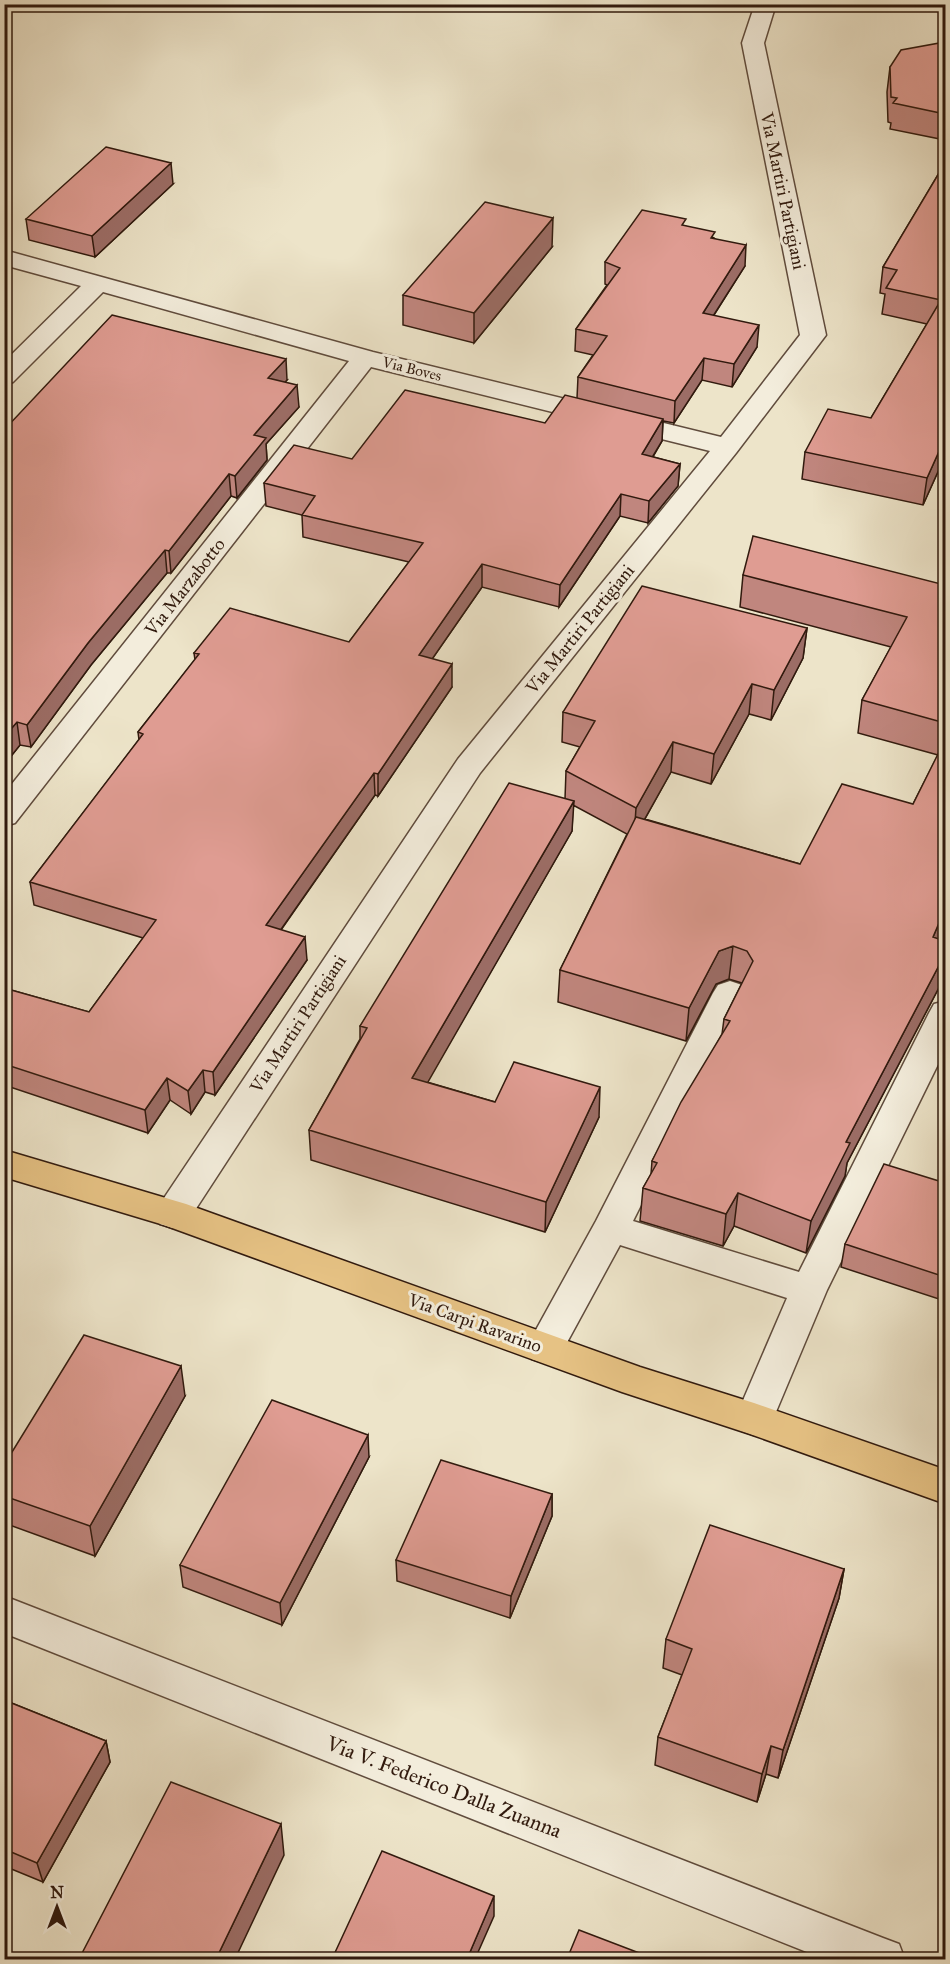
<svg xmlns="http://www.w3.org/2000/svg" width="950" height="1964" viewBox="0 0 950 1964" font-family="'IM FELL Great Primer',serif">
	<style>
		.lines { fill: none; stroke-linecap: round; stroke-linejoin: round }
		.minor-casing { stroke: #604c3d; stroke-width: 3 }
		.major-casing { stroke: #311a0e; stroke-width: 3 }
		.minor { fill: #f3eddc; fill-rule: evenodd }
		.major { fill: #e6c284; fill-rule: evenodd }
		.wall { fill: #c0867e; stroke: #311a0e; stroke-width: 1.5 }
		.shaded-wall { fill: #9c6d66; stroke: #311a0e; stroke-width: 1.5 }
		.building { fill: #df9c92; stroke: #311a0e; stroke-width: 1.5 }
		.labels { text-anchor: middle; stroke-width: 6; stroke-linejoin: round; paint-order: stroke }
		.far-street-label { font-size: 15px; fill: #311a0e; stroke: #f3eddc }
		.street-label { font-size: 18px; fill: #311a0e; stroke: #f3eddc }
		.near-street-label { font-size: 21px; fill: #311a0e; stroke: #f3eddc }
	</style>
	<rect width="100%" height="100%" fill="#ede4c9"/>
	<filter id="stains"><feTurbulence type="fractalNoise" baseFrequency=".00333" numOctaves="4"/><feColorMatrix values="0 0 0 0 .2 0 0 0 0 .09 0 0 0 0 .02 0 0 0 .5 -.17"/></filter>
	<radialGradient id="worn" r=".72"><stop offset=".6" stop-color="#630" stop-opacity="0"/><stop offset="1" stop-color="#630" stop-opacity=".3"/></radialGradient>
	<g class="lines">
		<defs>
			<path id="minor" d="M755 4H776L764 43 826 335 736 453 480 773 186 1224 173 1228 160 1224 155 1214 160 1204 458 759 710 451 371 367 15 823 4 826V794L349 361 103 292 13 382 4 385V362L81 286 4 265V250L373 352 721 437 800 335 742 43Z
				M730 981 742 985 747 993 633 1221 799 1272 929 1013 934 1004 946 1001V1048L827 1290 773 1419 768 1430 754 1435 740 1430 735 1419 787 1298 620 1245 558 1359 545 1363 532 1359 526 1348 596 1221 713 993 718 985Z
				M4 1596 883 1938 899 1944 905 1960H827L4 1633Z"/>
			<path id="major" d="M4 1150 186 1204 640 1367 754 1403 946 1470V1504L750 1434 622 1392 164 1225 4 1177Z"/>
		</defs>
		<use href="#minor" class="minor-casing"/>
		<use href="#major" class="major-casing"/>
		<use href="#minor" class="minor"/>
		<use href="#major" class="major"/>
	</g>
	<path class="wall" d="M945 42V140L890 129 891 123 888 122 887 92 890 67Z
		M945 163V456L923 505 802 479 805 452 871 418 927 324 882 314 885 294 880 293 883 267Z
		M173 184 95 257 29 240 26 219Z
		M685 226 714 238 745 266 714 315 757 347 732 387 702 380 674 423 663 421 662 441 653 457 680 464 678 486 648 523 620 516 559 607 482 587 432 659 452 687 378 796 375 795 281 930 307 960 215 1095 205 1092 191 1114 170 1100 148 1133 4 1085V988L89 1012 143 938 34 905 30 882 139 740 138 732 195 660 194 653 349 642 409 562 303 537 302 515 266 506 264 483 352 459 545 423 577 398 578 377 593 355 575 351 576 329 607 285 605 284V262Z
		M552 247 474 343 403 325V295Z
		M287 380 285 382 299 407 266 444 267 460 237 498 231 496 171 573H167L91 665 31 747 20 745 4 765V430Z
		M743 575 945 585V929L941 939 945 976 847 1163 845 1176 806 1253 734 1226 723 1246 640 1221 643 1188 651 1174 652 1161 722 1034 724 1019 742 983 729 979 716 984 686 1041 558 1002 560 970 627 834 573 805 572 831 427 1082 495 1102 599 1117 545 1232 311 1160 309 1130 360 1039V1026L565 799 566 771 580 747 562 742 563 712 807 628 803 658 771 720 749 714 711 784 671 772 645 819 800 864 913 804 938 755 858 733 862 700 891 647 740 607Z
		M945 1165V1301L841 1267 845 1244 939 1181Z
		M185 1396 95 1556 4 1523V1465Z
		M369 1457 282 1625 183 1587 180 1565Z
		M552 1494V1516L510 1618 397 1581 396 1560Z
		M844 1569 839 1598 778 1778 766 1774 757 1802 655 1765 658 1737 682 1675 663 1668 666 1639Z
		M4 1700 106 1741 110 1762 43 1882 4 1866Z"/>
	<path class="shaded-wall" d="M171 163 173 184 95 257 92 236Z
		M553 218 552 247 474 343V313Z
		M746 245 745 266 701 335 703 313Z
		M759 325 757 347 732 387 734 364Z
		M704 358 702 380 674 423 675 401Z
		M286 359 287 380 269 400 268 378Z
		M297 385 299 407 266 444 267 460 237 498 235 476 254 435Z
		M663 419 662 441 641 476 642 454Z
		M945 438V456L923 505 927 478Z
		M680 464 678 486 648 523 649 501Z
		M229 474 231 496 171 573 169 551Z
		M621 494 620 516 559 607 560 585Z
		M165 550 167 573 91 665 31 747 27 725 88 643Z
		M482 564V587L419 678V655Z
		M807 628 803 658 771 720 774 690Z
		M452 664V687L378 796V774Z
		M752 684 749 714 711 784 714 754Z
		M17 722 20 745 4 765V737Z
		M673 742 671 772 634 838 636 808Z
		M374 773 375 795 268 948 266 925Z
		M574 801 572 831 413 1108 412 1078Z
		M945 909V929L927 970 933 937Z
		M305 937 307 960 215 1095 213 1072Z
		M733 946 729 979 716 984 686 1041 689 1008 719 951Z
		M945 954V976L847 1163 845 1176 806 1253 811 1221 846 1142Z
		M203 1070 205 1092 191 1114 188 1091Z
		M167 1078 170 1100 148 1133 145 1110Z
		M600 1087 599 1117 545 1232 546 1202Z
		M738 1193 734 1226 723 1246 726 1214Z
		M5 1319 10 1342 4 1349Z
		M181 1366 185 1396 95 1556 90 1526Z
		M368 1435 369 1457 282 1625 280 1603Z
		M552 1494V1516L510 1618 511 1596Z
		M844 1569 839 1598 778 1778 783 1750Z
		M106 1741 110 1762 43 1882 37 1863Z
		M771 1746 766 1774 757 1802 762 1774Z
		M281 1824 284 1855 235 1959H216Z
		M494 1896V1916L475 1959H467Z"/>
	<path class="building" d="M945 42V114L893 103 897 98 891 97 890 67 901 50Z
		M106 147 171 163 92 236 26 219Z
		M945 163V438L927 478 805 452 828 409 871 418 941 300 886 288 897 270 883 267Z
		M485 202 553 218 474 313 403 295Z
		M642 210 686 219 682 225 715 232 711 238 746 245 703 313 759 325 734 364 704 358 675 401 578 377 607 336 576 329 620 268 605 262Z
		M112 315 286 359 268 378 297 385 254 435 266 438 235 476 229 474 169 551 165 550 88 643 27 725 17 722 4 737V430Z
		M405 390 545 423 565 395 663 419 642 454 680 464 649 501 621 494 560 585 482 564 419 655 452 664 378 774 374 773 266 925 305 937 213 1072 203 1070 188 1091 167 1078 145 1110 4 1064V988L89 1012 156 920 30 882 143 734 138 732 199 654 194 653 230 608 349 642 423 543 302 515 315 496 264 483 294 445 352 459Z
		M753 536 945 585V723L862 700 907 617 743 575Z
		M642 586 807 628 774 690 752 684 714 754 673 742 636 808 566 771 595 721 563 712Z
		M945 740V909L933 937 945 941V954L846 1142 850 1143 811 1221 738 1193 726 1214 643 1188 657 1163 652 1161 681 1102 730 1021 724 1019 753 961 747 951 733 946 719 951 689 1008 560 970 636 817 800 864 842 784 913 804Z
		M509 783 574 801 412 1078 495 1102 514 1062 600 1087 546 1202 309 1130 367 1028 360 1026Z
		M884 1164 939 1181 945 1165V1277L845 1244Z
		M84 1335 181 1366 90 1526 4 1496V1465Z
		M272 1400 368 1435 280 1603 180 1565Z
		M441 1460 552 1494 511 1596 396 1560Z
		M710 1525 844 1569 783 1750 771 1746 762 1774 658 1737 692 1649 666 1639Z
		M4 1700 106 1741 37 1863 4 1849Z
		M171 1782 281 1824 216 1959H79Z
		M382 1851 494 1896 467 1959H332Z
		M579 1930 655 1959H567Z"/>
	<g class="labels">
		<g class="far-street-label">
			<text transform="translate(412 369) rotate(14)" y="5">Via Boves</text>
		</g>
		<g class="street-label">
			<text transform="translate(783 191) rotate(78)" y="6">Via Martiri Partigiani</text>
			<text transform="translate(185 587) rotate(-52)" y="6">Via Marzabotto</text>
			<text transform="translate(580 629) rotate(-51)" y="6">Via Martiri Partigiani</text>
			<text transform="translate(298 1024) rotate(-57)" y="6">Via Martiri Partigiani</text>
			<text transform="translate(475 1323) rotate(20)" y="6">Via Carpi Ravarino</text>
		</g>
		<g class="near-street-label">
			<text transform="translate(444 1787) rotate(21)" y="7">Via V. Federico Dalla Zuanna</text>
		</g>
	</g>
	<rect width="950" height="1964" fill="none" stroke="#ede4c9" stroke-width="24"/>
	<rect x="6" y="6" width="938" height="1952" fill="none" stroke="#311a0e" stroke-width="3"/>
	<rect x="12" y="12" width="926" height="1940" fill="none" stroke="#311a0e" stroke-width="1.5"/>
	<g transform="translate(57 1907)" stroke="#f3eddc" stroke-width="4.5" paint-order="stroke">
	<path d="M0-4.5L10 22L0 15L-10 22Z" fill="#311a0e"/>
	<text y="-9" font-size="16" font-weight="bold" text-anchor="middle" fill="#311a0e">N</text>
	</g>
	<rect width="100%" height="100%" filter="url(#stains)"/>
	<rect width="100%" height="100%" fill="url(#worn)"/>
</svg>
